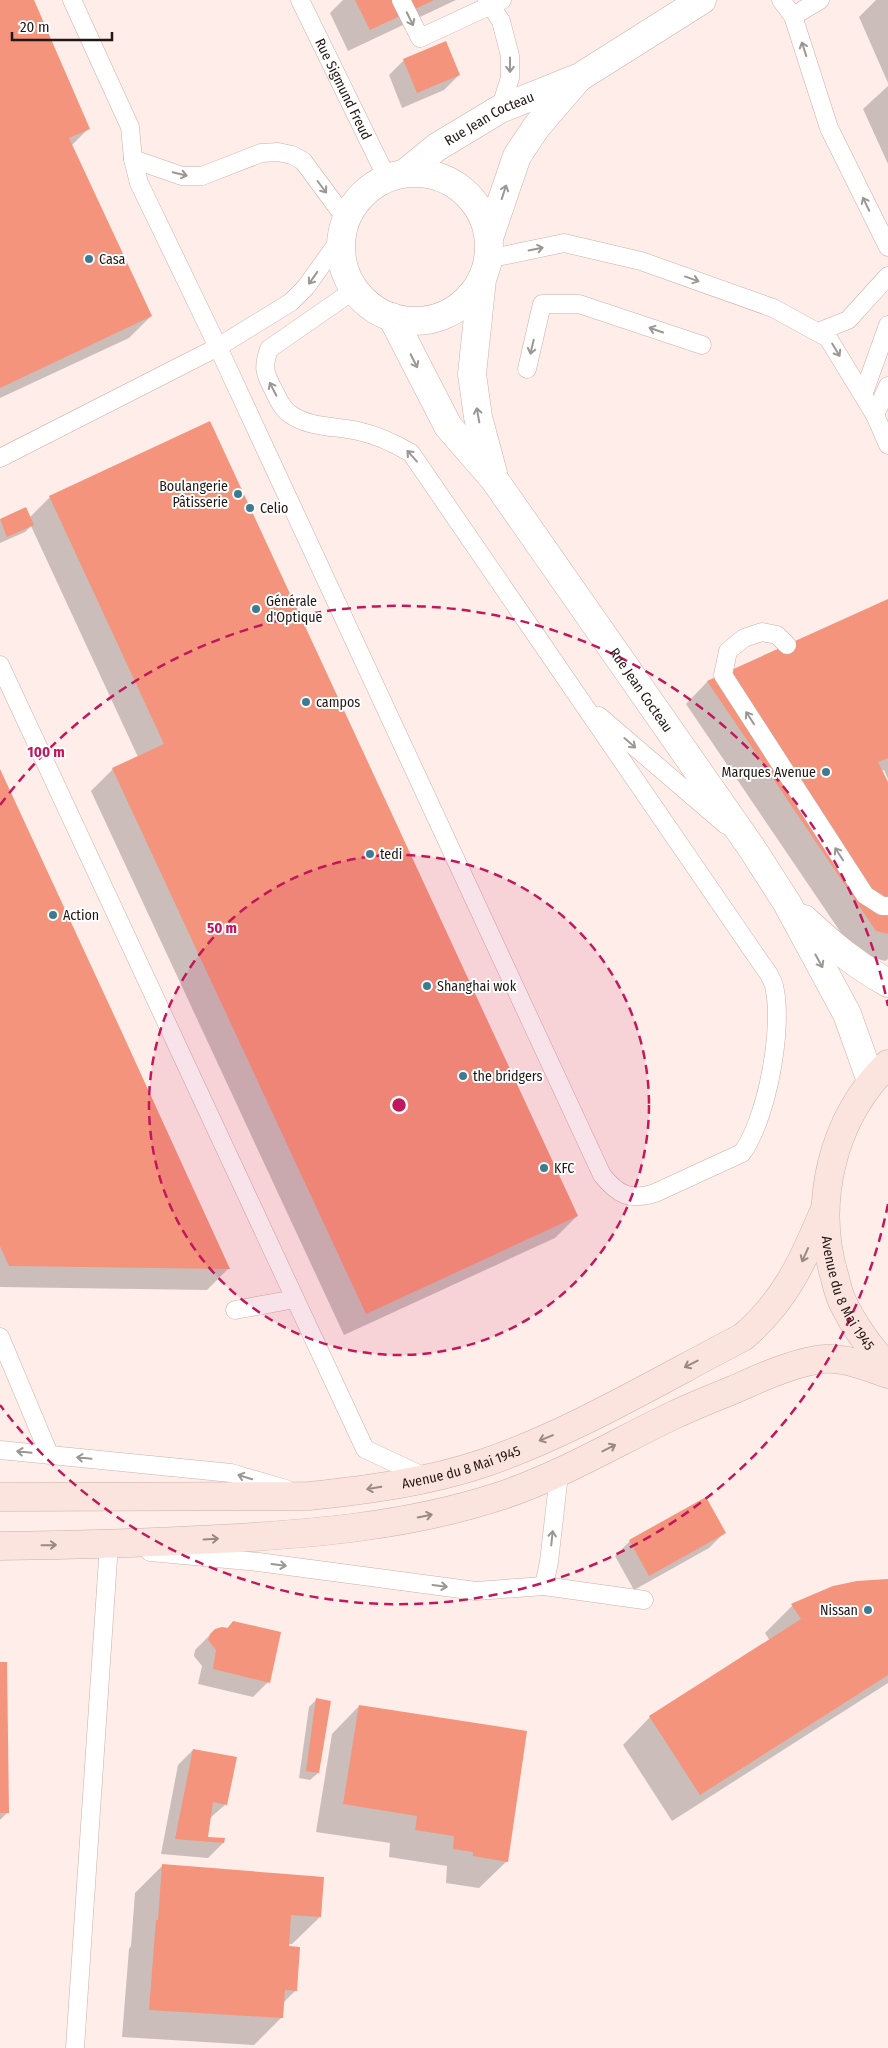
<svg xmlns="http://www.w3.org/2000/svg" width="888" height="2048" viewBox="0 0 888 2048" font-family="'Fira Sans Condensed',sans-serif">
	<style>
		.shadow { fill: #0003 }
		.building { fill: #f4947c }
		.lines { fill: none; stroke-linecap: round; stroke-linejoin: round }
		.service-casing { stroke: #cbb0a9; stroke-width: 19 }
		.tertiary-casing { stroke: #cbb0a9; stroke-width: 29 }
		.secondary-casing { stroke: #cbb0a9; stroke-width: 29 }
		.service { stroke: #fff; stroke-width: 18 }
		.tertiary { stroke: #fff; stroke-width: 28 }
		.secondary { stroke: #fce4de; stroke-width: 28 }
		.oneway { stroke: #9b9795 }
		.oneway2 { stroke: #998883 }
		.ring { fill: none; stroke: #c2185b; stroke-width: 2.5; stroke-dasharray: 9 6 }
		.poi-dot { fill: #3e7b91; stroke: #fff; stroke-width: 2 }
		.labels { text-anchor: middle; stroke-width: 4; stroke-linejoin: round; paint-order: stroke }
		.street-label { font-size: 14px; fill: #211714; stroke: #fff }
		.poi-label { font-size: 14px; fill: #211714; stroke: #fff; text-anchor: start }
		.centre { fill: #c2185b; stroke: #fff; stroke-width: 2.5 }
		.ring-label { font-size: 15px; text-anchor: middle; font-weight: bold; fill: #c2185b; stroke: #fff; stroke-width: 4; stroke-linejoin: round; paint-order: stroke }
	</style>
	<rect width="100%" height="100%" fill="#feede9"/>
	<path class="shadow" d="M0 0H32L88 129 71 146 151 316 129 338 0 398Z
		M343 0H456L348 51 330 13Z
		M876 0H888V83L859 17Z
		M404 60 459 75 444 90 402 108 389 75Z
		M888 86V164L863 109Z
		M209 423 577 1216 555 1238 344 1335 91 791 113 769 138 757 31 526 25 532 0 543V520L25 509 29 518 50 497Z
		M888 600V779L884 770 881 771 888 785V959L885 961 854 952 686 704 707 682Z
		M0 772 229 1268 207 1290 0 1287Z
		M724 1533 709 1548 634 1590 615 1556 630 1541Z
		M888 1580V1683L672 1821 623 1745 650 1717 770 1641 765 1633 794 1604Z
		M233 1622 268 1682 253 1697 198 1684 202 1666 194 1656 195 1650 215 1630 226 1629Z
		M0 1664 8 1812 0 1820Z
		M316 1700 318 1773 310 1780 299 1778 309 1707Z
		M359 1706 507 1861 479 1888 446 1883 447 1866 389 1857 390 1843 316 1832 332 1734Z
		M193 1750 226 1804 209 1819 206 1838 223 1843 208 1858 161 1854 178 1765Z
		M163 1865 320 1917 292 1944H287L296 1990 283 2003 282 2017 254 2045 122 2037 129 1949 131 1946 135 1893Z"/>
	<path class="building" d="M0 0H34L90 129 69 138 152 316 0 388Z
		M355 0H434L370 30Z
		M446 41 460 75 417 93 403 59Z
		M210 421 578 1216 366 1314 112 768 164 744 49 496Z
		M26 507 34 525 7 537 0 519Z
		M888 599V758L878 762 888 782V934L876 931 707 681Z
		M0 769 119 1026 230 1269 9 1266 0 1246Z
		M706 1497 726 1533 649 1576 629 1540Z
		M888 1579V1675L700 1795 649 1716 801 1619 791 1604 793 1603 833 1586 857 1581Z
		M233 1621 281 1632 270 1683 213 1669 216 1650 208 1640 210 1634 215 1629 222 1627 228 1628Z
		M0 1662H7L9 1813H0Z
		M316 1698 331 1701 319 1773 306 1771Z
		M359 1705 527 1731 508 1862 473 1856V1852L453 1849 454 1836 415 1830 417 1816 343 1804Z
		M193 1749 237 1757 227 1805 213 1802 208 1837 225 1838 224 1843 175 1839Z
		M162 1864 324 1877 321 1917 291 1915 289 1946 300 1947 297 1991 285 1990 283 2018 149 2010 156 1920H158Z"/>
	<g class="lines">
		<defs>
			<g id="service">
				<path d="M72 0 130 127 133 159 139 183 218 347 602 1175C618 1195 630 1201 655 1193L742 1153C767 1119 784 1027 774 986 772 979 768 972 763 966L411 453C394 443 377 435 358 431 336 426 309 428 290 414 282 409 277 397 273 389 264 372 263 367 269 349L354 290"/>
				<path id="s1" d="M300 0 387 178"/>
				<path d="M401 0 420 38 502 0"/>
				<path d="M487 0 501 21 510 56V78L500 109"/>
				<path d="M781 0 793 16 829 128 888 247"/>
				<path d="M793 16 820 0"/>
				<path d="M133 159 182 176H202L261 153 278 152 292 155 303 161 346 219"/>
				<path d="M488 259 564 243 641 261 773 308 828 338 875 415"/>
				<path d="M818 332 848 320 888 276"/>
				<path d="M527 369 542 304H579L702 345"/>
				<path d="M888 386 875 415 888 445"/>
				<path d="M863 395 888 325"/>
				<path d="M0 458 218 347 291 302 306 287 341 238"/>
				<path d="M787 645 777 635 762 632 744 638 728 651 723 675 865 895 882 906H888"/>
				<path d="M0 665 365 1449 427 1478"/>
				<path d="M599 716 726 825"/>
				<path d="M235 1310 295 1299"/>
				<path d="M0 1337 49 1454"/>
				<path d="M0 1450 231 1473 286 1489"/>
				<path d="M150 1552 258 1562 476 1591 544 1586 644 1600"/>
				<path d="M544 1586 549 1562 559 1474"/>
				<path d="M75 2048 109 1544 120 1546"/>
			</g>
			<g id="tertiary">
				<path id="s2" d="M405 173 437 147 500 109 580 77 702 0"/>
				<circle cx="415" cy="247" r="74"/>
				<path d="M489 238 517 156 537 126 575 82"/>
				<path d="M482 279 472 374 478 417 493 473"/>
				<path id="s3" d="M392 317 448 426 494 479 751 847 787 903 847 1014 871 1081"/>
				<path d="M804 919C832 945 854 964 888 983"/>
			</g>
			<g id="secondary">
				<path id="s4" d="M888 1064C832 1119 812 1203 835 1278 837 1286 839 1295 843 1303 855 1328 870 1348 888 1368"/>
				<path id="s5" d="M0 1497 309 1496C367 1490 428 1482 484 1463 572 1433 660 1380 743 1337 786 1300 803 1261 824 1211"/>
				<path d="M0 1546C73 1545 145 1543 218 1539 312 1534 407 1526 497 1497 559 1477 615 1443 674 1415 693 1406 713 1398 733 1390 760 1378 788 1365 816 1360 840 1355 865 1366 888 1374"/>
			</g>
		</defs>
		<use href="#service" class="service-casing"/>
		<use href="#tertiary" class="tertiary-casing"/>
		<use href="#secondary" class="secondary-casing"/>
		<use href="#service" class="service"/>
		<use href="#tertiary" class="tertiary"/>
		<use href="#secondary" class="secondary"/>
	</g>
	<defs><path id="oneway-shaft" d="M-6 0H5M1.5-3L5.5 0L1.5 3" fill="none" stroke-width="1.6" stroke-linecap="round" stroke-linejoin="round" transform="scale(1.25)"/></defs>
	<g class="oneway">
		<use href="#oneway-shaft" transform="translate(410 19) rotate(64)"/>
		<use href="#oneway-shaft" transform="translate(804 49) rotate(-108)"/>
		<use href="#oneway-shaft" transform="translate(510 65) rotate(90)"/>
		<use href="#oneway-shaft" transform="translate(180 174) rotate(13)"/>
		<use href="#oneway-shaft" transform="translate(322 187) rotate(53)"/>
		<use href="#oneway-shaft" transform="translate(504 192) rotate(-72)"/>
		<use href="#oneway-shaft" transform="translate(866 204) rotate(-116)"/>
		<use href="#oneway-shaft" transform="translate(536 249) rotate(-12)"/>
		<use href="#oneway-shaft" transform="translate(313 278) rotate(125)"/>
		<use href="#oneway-shaft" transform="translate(692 279) rotate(20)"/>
		<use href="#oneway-shaft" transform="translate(656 330) rotate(-161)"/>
		<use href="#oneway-shaft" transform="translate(532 347) rotate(103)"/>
		<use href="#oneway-shaft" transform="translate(836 350) rotate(59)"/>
		<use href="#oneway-shaft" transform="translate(414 361) rotate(63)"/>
		<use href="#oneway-shaft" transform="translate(273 389) rotate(-117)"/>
		<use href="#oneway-shaft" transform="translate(478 415) rotate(-100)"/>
		<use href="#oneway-shaft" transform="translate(412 456) rotate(-132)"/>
		<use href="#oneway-shaft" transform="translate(750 718) rotate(-123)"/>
		<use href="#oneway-shaft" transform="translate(630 743) rotate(41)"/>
		<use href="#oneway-shaft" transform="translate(839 854) rotate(-123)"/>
		<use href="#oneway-shaft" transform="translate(819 961) rotate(61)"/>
		<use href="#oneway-shaft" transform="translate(24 1452) rotate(-174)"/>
		<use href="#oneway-shaft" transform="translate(84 1458) rotate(-174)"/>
		<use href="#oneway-shaft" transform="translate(245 1477) rotate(-163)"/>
		<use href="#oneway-shaft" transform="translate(552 1538) rotate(-84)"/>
		<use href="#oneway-shaft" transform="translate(279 1565) rotate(7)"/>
		<use href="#oneway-shaft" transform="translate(440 1586) rotate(7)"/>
	</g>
	<g class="oneway2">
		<use href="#oneway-shaft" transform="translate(805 1255) rotate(114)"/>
		<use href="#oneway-shaft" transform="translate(691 1364) rotate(153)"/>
		<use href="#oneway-shaft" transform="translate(546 1438) rotate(158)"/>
		<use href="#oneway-shaft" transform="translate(609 1448) rotate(-27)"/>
		<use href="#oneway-shaft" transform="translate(374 1488) rotate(170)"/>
		<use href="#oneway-shaft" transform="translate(425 1516) rotate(-11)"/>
		<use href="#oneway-shaft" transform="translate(211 1539) rotate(-3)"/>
		<use href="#oneway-shaft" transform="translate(49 1545) rotate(-1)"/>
	</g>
	<circle cx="399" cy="1105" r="250" fill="#c2185b" fill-opacity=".12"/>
	<g class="ring">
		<circle cx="399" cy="1105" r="250"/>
		<path d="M888 1204A499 499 0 0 1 0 1405M0 805A499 499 0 0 1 888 1006"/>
	</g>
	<g class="poi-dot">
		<circle cx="89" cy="259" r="5"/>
		<circle cx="238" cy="494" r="5"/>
		<circle cx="250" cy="508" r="5"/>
		<circle cx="256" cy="609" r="5"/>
		<circle cx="306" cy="702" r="5"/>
		<circle cx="826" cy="772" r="5"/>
		<circle cx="370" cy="854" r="5"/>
		<circle cx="53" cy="915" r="5"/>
		<circle cx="427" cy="986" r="5"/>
		<circle cx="463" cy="1076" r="5"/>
		<circle cx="544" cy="1168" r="5"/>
		<circle cx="868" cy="1610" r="5"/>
	</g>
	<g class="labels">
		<g class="street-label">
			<text dy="5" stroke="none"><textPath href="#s1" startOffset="99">Rue Sigmund Freud</textPath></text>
			<text dy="5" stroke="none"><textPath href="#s2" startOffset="101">Rue Jean Cocteau</textPath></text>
			<text dy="5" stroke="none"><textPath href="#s3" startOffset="450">Rue Jean Cocteau</textPath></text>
			<text dy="5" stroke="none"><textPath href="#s4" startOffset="250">Avenue du 8 Mai 1945</textPath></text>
			<text dy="5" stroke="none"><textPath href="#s5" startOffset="464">Avenue du 8 Mai 1945</textPath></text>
		</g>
		<g class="poi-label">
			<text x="99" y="264">Casa</text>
			<text x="228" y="491" text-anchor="end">Boulangerie<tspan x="228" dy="16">Pâtisserie</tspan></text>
			<text x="260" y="513">Celio</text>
			<text x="266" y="606">Générale<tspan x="266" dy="16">d'Optique</tspan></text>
			<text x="316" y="707">campos</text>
			<text x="816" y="777" text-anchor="end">Marques Avenue</text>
			<text x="380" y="859">tedi</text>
			<text x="63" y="920">Action</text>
			<text x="437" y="991">Shanghai wok</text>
			<text x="473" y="1081">the bridgers</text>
			<text x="554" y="1173">KFC</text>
			<text x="858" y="1615" text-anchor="end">Nissan</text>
		</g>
	</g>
	<circle cx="399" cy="1105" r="8" class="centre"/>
	<g class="ring-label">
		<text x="46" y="757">100 m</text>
		<text x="222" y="933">50 m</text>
	</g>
	<path d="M12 32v8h100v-8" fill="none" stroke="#211714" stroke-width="2.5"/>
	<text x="20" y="32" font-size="15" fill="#211714" stroke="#ffffff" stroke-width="4" paint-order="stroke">20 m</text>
</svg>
